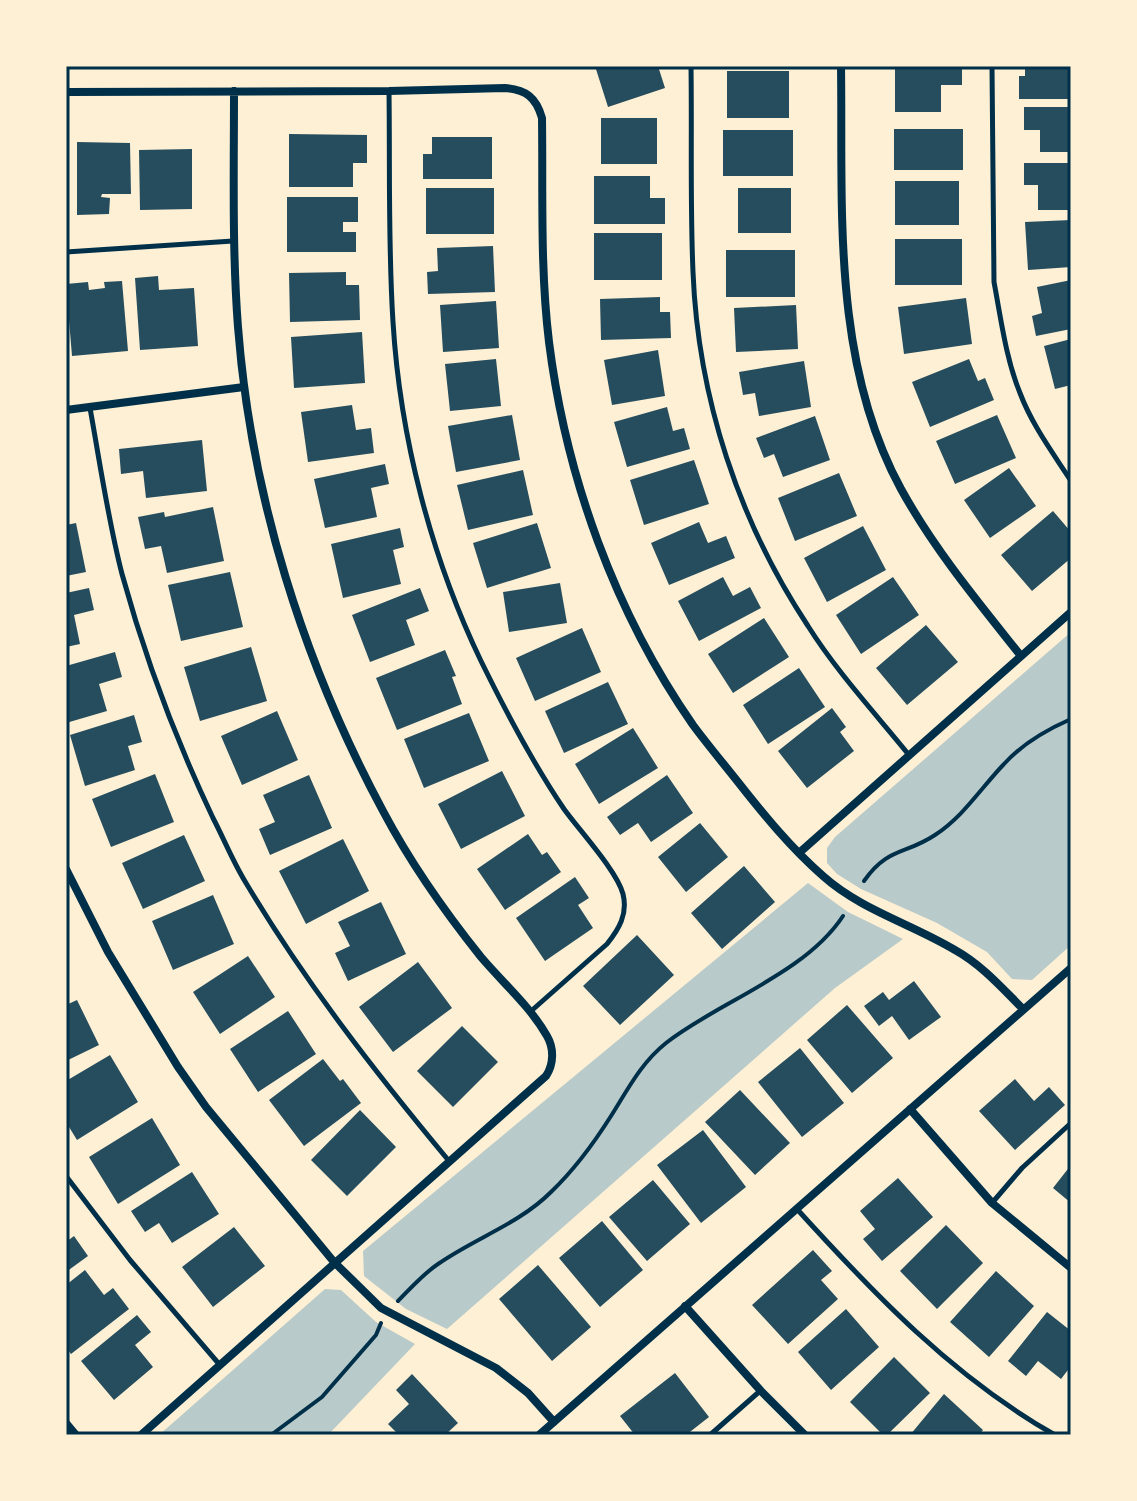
<svg xmlns="http://www.w3.org/2000/svg" width="1137" height="1501" viewBox="0 0 1137 1501" font-family="Cabin,sans-serif">
	<style>
		.green { fill: #b9caca }
		.building { fill: #264d5e }
		.lines { fill: none; stroke-linecap: round; stroke-linejoin: round }
		.path { stroke: #003049; stroke-width: 4 }
		.service { stroke: #003049; stroke-width: 5 }
		.minor { stroke: #003049; stroke-width: 8 }
		.neatline { fill: none; stroke: #003049; stroke-width: 3 }
	</style>
	<rect width="100%" height="100%" fill="#fdf0d5"/>
	<path class="green" d="M1071 632V945L1032 980 1012 979 987 952 937 923 861 889 837 874 827 863V848L835 837Z
		M808 883 848 912 903 939 835 988 447 1329 406 1309 364 1276 363 1251Z
		M325 1289 341 1290 376 1322 415 1344 328 1435H159Z"/>
	<path class="building" d="M595 66H658L665 88 608 107Z
		M895 66H962V85H941V112H895Z
		M1025 66H1071V99H1019V76H1025Z
		M727 71H789V118H727Z
		M1024 107H1071V152H1040V130H1024Z
		M601 118H657V164H601Z
		M894 129H963V170H894Z
		M723 130H793V176H723Z
		M289 134 367 135V163H353V187H289Z
		M432 137H492V179H423V154H432Z
		M77 142 130 143 131 194H102L101 197 110 198 109 214 77 215Z
		M192 149V209L140 210 139 150Z
		M1024 163H1071V210H1038V185H1024Z
		M594 176H650V198H665V224H594Z
		M895 181H959V225H895Z
		M426 188H494V234H426Z
		M738 188H791V233H738Z
		M287 197H358V222H343V232H356V252H287Z
		M1071 220V267L1028 270 1025 222Z
		M594 233H662V280H594Z
		M895 239H962V285H895Z
		M493 246 495 292 428 294 427 272 438 271 437 248Z
		M726 250H795V297H726Z
		M346 272V285H359L360 320 290 322 289 273Z
		M158 276 159 290 194 288 198 346 140 350 135 278Z
		M1071 280V329L1036 336 1032 316 1042 313 1037 287Z
		M122 281 128 351 72 356 66 284 88 282 89 290 105 288 104 282Z
		M660 297V312H670L671 338 601 340 600 299Z
		M966 298 972 344 904 354 898 307Z
		M496 301 499 348 443 352 440 305Z
		M796 305 798 349 736 352 734 308Z
		M362 332 365 383 294 388 291 337Z
		M1071 339V385L1055 389 1044 346Z
		M658 350 665 396 612 405 604 360Z
		M496 359 501 406 450 411 445 364Z
		M969 359 978 381 985 378 994 400 930 427 912 382Z
		M804 361 811 407 759 416 755 393 743 395 739 372Z
		M352 405 356 430 371 428 374 453 308 462 301 412Z
		M667 407 673 431 684 428 690 449 627 467 614 422Z
		M512 415 520 460 456 472 448 426Z
		M997 415 1016 458 955 484 936 441Z
		M815 416 830 460 783 477 774 454 764 458 756 438Z
		M202 440 207 491 146 498 143 471 121 474 119 449Z
		M694 460 709 504 644 525 630 480Z
		M385 464 389 484 371 488 377 517 325 528 314 479Z
		M1009 468 1036 506 990 538 964 500Z
		M523 470 533 515 468 530 457 485Z
		M839 473 857 516 795 541 778 498Z
		M213 507 224 561 167 573 161 546 145 549 138 517 164 512 165 517Z
		M1053 511 1071 532V558L1032 591 1001 555Z
		M699 522 708 543 726 536 735 558 669 585 651 543Z
		M76 523 86 572 66 576V525Z
		M537 523 551 568 487 588 473 543Z
		M863 526 886 570 827 602 804 558Z
		M400 528 404 547 393 550 401 584 343 598 331 544Z
		M230 572 243 627 181 641 168 585Z
		M723 577 733 596 750 587 761 608 699 641 678 601Z
		M893 577 919 615 861 654 836 615Z
		M560 583 567 623 509 632 503 592Z
		M89 588 94 610 74 615 80 644 66 647V593Z
		M420 588 429 611 406 620 415 645 370 662 352 615Z
		M764 618 789 657 733 693 708 654Z
		M926 625 958 662 907 705 876 668Z
		M582 628 601 672 535 701 516 658Z
		M251 647 267 701 200 721 184 667Z
		M445 650 456 676 452 677 462 704 397 730 376 678Z
		M115 652 122 677 99 684 107 711 66 723V666Z
		M799 668 825 707 768 744 743 705Z
		M608 682 628 724 564 753 545 711Z
		M832 708 846 727 840 732 854 751 807 788 778 751Z
		M277 711 298 760 242 785 221 736Z
		M469 713 489 761 424 788 404 739Z
		M134 715 142 742 128 746 135 770 85 786 70 735Z
		M633 728 658 768 599 804 575 764Z
		M502 771 525 816 461 849 438 804Z
		M155 774 174 822 111 847 92 799Z
		M309 775 332 828 270 855 259 829 275 822 263 795Z
		M667 775 693 813 651 842 638 823 620 835 607 817Z
		M700 823 728 857 686 892 658 857Z
		M528 834 542 855 547 852 561 872 505 910 477 869Z
		M184 835 205 881 143 909 122 863Z
		M343 839 369 891 306 924 279 871Z
		M744 866 775 902 722 949 691 913Z
		M575 877 589 898 578 905 593 928 545 961 516 918Z
		M213 895 234 944 173 970 152 921Z
		M381 902 406 954 348 981 335 953 350 946 338 922Z
		M637 935 674 975 620 1025 583 986Z
		M248 956 275 997 220 1034 193 992Z
		M418 962 452 1008 393 1052 359 1007Z
		M914 981 941 1017 909 1040 892 1016 879 1026 864 1006 883 992 889 1000Z
		M77 1000 99 1045 66 1061V1005Z
		M847 1005 893 1058 852 1093 807 1040Z
		M288 1011 316 1054 258 1092 230 1049Z
		M462 1026 498 1062 453 1107 417 1071Z
		M800 1048 844 1103 802 1137 758 1082Z
		M110 1055 138 1102 77 1140 66 1122V1081Z
		M323 1059 340 1081 343 1079 361 1103 304 1146 269 1100Z
		M1015 1079 1034 1101 1049 1087 1065 1105 1015 1150 979 1111Z
		M740 1090 790 1143 755 1175 705 1122Z
		M360 1110 396 1147 347 1196 311 1160Z
		M152 1118 180 1165 118 1204 89 1157Z
		M703 1130 746 1187 701 1223 657 1165Z
		M1071 1165V1203L1053 1188Z
		M192 1172 219 1214 172 1243 159 1223 145 1232 131 1211Z
		M898 1178 933 1217 882 1261 863 1239 875 1229 860 1211Z
		M653 1180 690 1224 647 1261 609 1217Z
		M602 1221 643 1270 600 1307 559 1258Z
		M946 1225 983 1263 937 1309 900 1271Z
		M234 1227 265 1266 213 1307 182 1267Z
		M74 1236 88 1256 66 1272V1242Z
		M813 1250 832 1271 821 1280 838 1299 788 1344 752 1305Z
		M538 1265 591 1327 552 1361 499 1299Z
		M85 1270 104 1295 113 1288 129 1309 71 1354 66 1347V1285Z
		M996 1271 1034 1306 989 1357 950 1322Z
		M846 1309 879 1347 831 1390 798 1352Z
		M1047 1312 1071 1331V1366L1061 1379 1038 1361 1026 1376 1008 1361Z
		M137 1315 151 1332 135 1345 153 1367 114 1400 81 1361Z
		M894 1357 930 1393 887 1435H883L850 1402Z
		M675 1373 709 1417 686 1435H635L620 1416Z
		M412 1374 458 1423 445 1435H399L388 1424 409 1404 396 1390Z
		M944 1394 983 1430 979 1435H910Z"/>
	<g class="lines">
		<path class="path" d="M864 881C888 847 905 855 935 835 963 817 981 788 1004 764 1022 744 1046 730 1071 719
			M398 1301C411 1288 423 1274 438 1264 475 1238 519 1224 551 1192 574 1170 594 1143 611 1116 628 1089 641 1063 666 1043 718 1002 805 974 843 916
			M271 1435 322 1397 376 1335 381 1323"/>
		<path class="service" d="M691 66C692 135 690 204 693 272 698 398 739 522 808 626 837 672 875 713 909 755
			M992 66 994 282C1001 319 1006 359 1020 393 1032 425 1053 453 1071 481
			M389 91C390 168 388 245 393 322 400 437 431 557 481 661 506 712 532 762 564 809 579 830 617 871 623 894 628 914 619 929 607 944L530 1012
			M66 252 233 241
			M90 408C100 463 108 520 122 574 145 658 176 740 213 818 224 839 233 862 246 883 305 982 375 1072 449 1161
			M66 1176 130 1260 219 1364
			M992 1203 1022 1168 1071 1123
			M796 1208C874 1294 953 1377 1055 1435
			M710 1435 760 1391"/>
		<path class="minor" d="M841 66C843 206 831 361 901 489 934 549 978 602 1021 656
			M66 92 389 91 505 88C526 90 536 97 542 118 543 192 540 268 549 342 566 477 615 613 693 725 707 744 723 763 738 782 764 815 791 848 823 876 861 910 912 924 955 950 982 965 1002 988 1023 1009
			M66 410 244 387
			M799 853 1071 612
			M66 869 108 952 178 1067 206 1107 334 1262 381 1308 496 1368 528 1393 554 1422
			M910 1109 992 1203 1071 1268
			M685 1306 761 1391 805 1435
			M66 1423 76 1435
			M141 1435 546 1076C554 1064 554 1048 547 1036 530 1006 503 983 481 957 445 912 410 862 383 811 303 662 251 496 238 327 232 249 234 169 234 91
			M539 1435 1071 968"/>
	</g>
	<rect width="1137" height="1501" fill="none" stroke="#fdf0d5" stroke-width="136"/>
	<rect x="68" y="68" width="1001" height="1365" class="neatline"/>
</svg>
